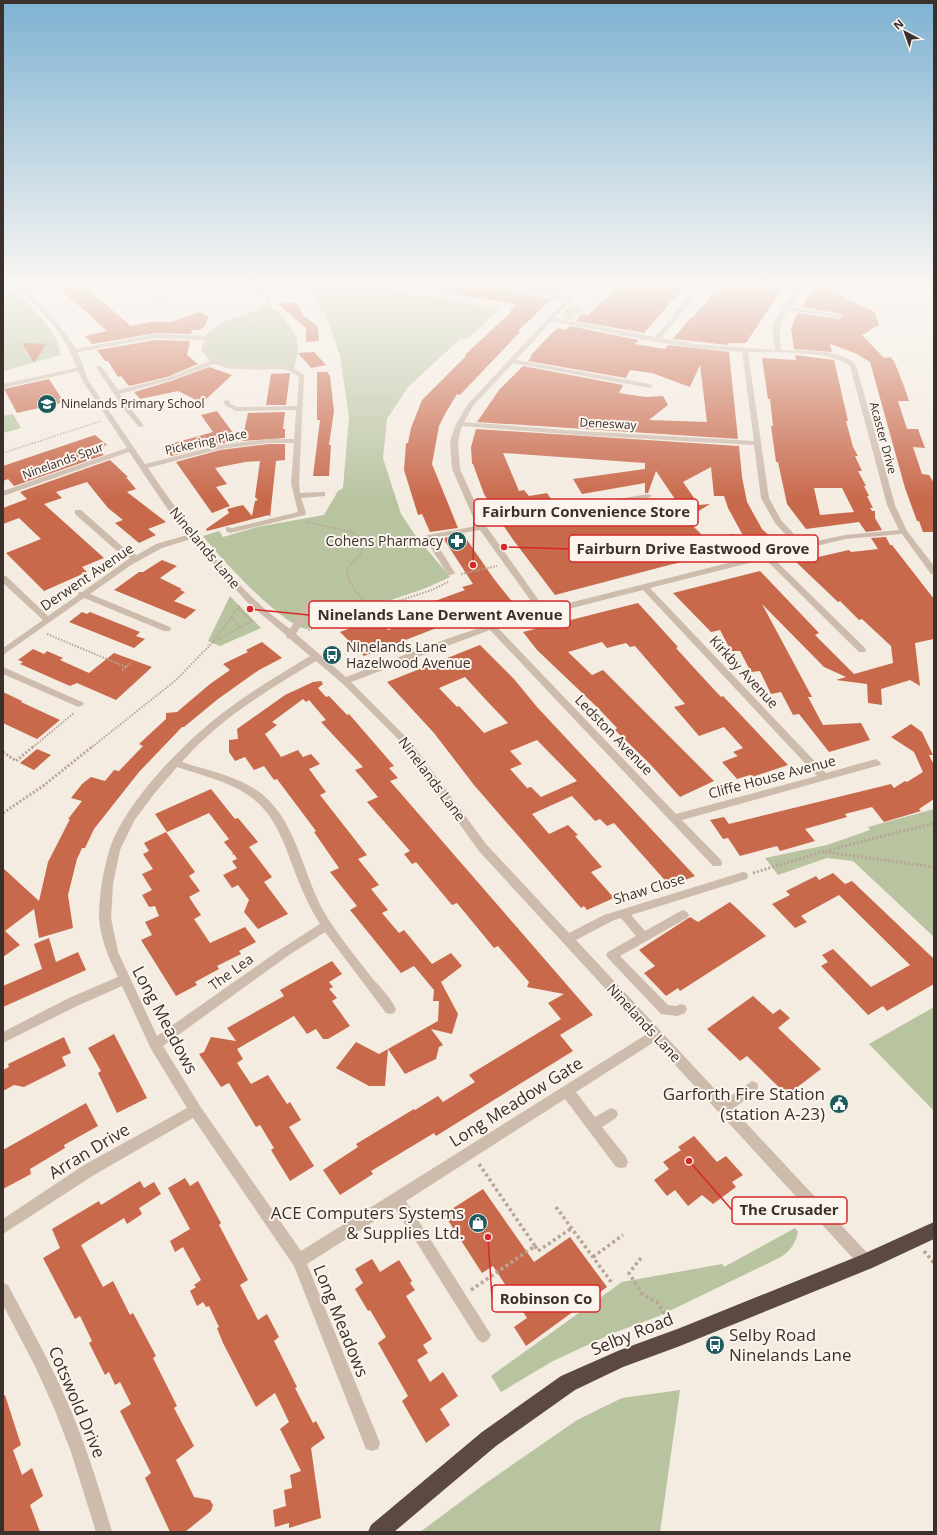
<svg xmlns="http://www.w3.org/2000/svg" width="937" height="1535" viewBox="0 0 937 1535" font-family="'Open Sans',sans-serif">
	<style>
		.green { fill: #b8c4a0 }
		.building { fill: #c8694b; fill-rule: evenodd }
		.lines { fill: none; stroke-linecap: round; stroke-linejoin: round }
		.path-far3 { stroke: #b9a596; stroke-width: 1.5; stroke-dasharray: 1.5 1.5; stroke-linecap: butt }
		.path-far2 { stroke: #b9a596; stroke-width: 2; stroke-dasharray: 1.5 1.5; stroke-linecap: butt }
		.path-far1 { stroke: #b9a596; stroke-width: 3; stroke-dasharray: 2 2; stroke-linecap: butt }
		.path { stroke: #b9a596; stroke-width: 3.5; stroke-dasharray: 3 3; stroke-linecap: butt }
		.minor { fill: #cdbbac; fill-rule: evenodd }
		.highway { fill: #5c4a42; fill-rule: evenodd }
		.labels { text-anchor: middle; stroke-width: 4; stroke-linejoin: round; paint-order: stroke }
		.far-poi-label { font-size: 12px; fill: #3b302b; stroke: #fbf5ee; text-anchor: start }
		.far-street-label { font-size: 12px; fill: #3b302b; stroke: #fbf5ee }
		.poi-label { font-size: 14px; fill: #3b302b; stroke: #fbf5ee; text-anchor: end }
		.street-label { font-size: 14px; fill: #3b302b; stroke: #fbf5ee }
		.near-street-label { font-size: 17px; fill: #3b302b; stroke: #fbf5ee }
		.near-poi-label { font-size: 17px; fill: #3b302b; stroke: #fbf5ee; text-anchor: end }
		.leader { fill: none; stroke: #d62828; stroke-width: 1.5 }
		.callout-dot { fill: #d62828; stroke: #fbf5ee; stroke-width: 1.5 }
		.callout { fill: #fbf5ee; stroke: #d62828; stroke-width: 1.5 }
		.callout-label { font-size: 15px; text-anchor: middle; font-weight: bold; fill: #3b302b }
	</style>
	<rect width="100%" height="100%" fill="#f4ebe1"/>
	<path class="green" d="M3 286C15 285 49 326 55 337 58 343 59 349 61 355L3 371Z
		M304 286H378L410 292 408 294 417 296 420 294 500 309 467 339 461 338 408 387 387 419 383 458 401 514 415 535 450 577 426 588 306 629C281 624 220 558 203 536L219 531 223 537 257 527 324 515 338 491 343 488 349 417 340 356 326 316Z
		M570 305 583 308 572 320 564 318 562 315Z
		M265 306 280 312 297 338 298 351 294 368C271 369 216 376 206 349 205 345 206 340 206 336Z
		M13 414 21 428 3 433V416Z
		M230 596 261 628 220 646 208 641Z
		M934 809V937L853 861 827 858 778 875 765 858 827 845 870 830 868 827Z
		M934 1007V1111L869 1044Z
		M795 1228 798 1232C795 1244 791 1250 781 1257L659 1316 611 1334 553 1361 501 1392 491 1376 622 1282 722 1264 724 1267Z
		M680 1390 660 1532H420L486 1483 577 1420 622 1398Z"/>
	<path class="building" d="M57 286H84L131 326 151 322H172L200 312 209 317 204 327 200 330H192L191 334 156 333 92 344 85 336 107 331Z
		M442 286H495L499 289 552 299 518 331 520 332 460 395 457 394 445 414 439 426 432 464 458 528 430 532 422 514 418 515 404 470 406 443H408L411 428 422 400 466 356 465 355 512 311 510 310 516 304 441 292Z
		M512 286H565L557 294Z
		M618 286H639L665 290 669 286H685L644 333 576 321 582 314 588 315Z
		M723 286H784L746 343H727L728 345 673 339 691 317H693L714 293H717Z
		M814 286H820L875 312 879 325 862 335 884 358 890 357 894 361 904 386 909 401H898L907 429H918L925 448 913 447 922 474 929 475 934 483V532H923L919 521H917L905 488 870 362 855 353 830 344 832 352 794 349 791 328 798 313 839 319 842 317 841 314 802 307Z
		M296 302 305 318V316L318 327 319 341 306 342V328L278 304Z
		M570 326 638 340 635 344 665 349 668 345 729 352 738 439 477 422 499 390 523 366 623 385 619 393 646 397 663 396 668 405 649 420 707 422 700 365 690 387 652 373 630 370 626 378 528 361 532 356H530L557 328 566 330Z
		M156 340 190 341 187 355 198 364 167 377 129 386 121 376 118 377 108 361H105L97 350Z
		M22 343 46 344 34 363Z
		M314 352 326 365 311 368 298 353Z
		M795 355 834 360 848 421H846L853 447 858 456H855L862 471H858L866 486H864L869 496H867L873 508H870L872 511H875V518L882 530 866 532 859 522 806 529 787 504 778 462H776L771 426H773L770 399H768L762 358 796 360ZM814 488H842L854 512 820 515Z
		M209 367 232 375 202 403 178 391 140 399 134 392 171 381Z
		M317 372H327L330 376 334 411 329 445H331L329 476H313L320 420H317Z
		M290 373 286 405H266L271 374Z
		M49 379 62 399H59L61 403 17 413 4 389Z
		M217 411 239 441 220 444 171 456 164 446 213 432 201 415Z
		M285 412 283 429H285V438L242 441 248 413Z
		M476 429 739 446 742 477 747 502 762 529 772 538 740 547 742 549 669 565 555 595 514 541 503 525 562 514 567 522 621 514 623 517 681 508 656 471 648 493H645V483L582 494 573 479 645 469V463L503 453 519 491 524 490 529 496 547 493 557 508 499 518 484 494 473 464H472L471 447ZM711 467 714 496H724L728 508 746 541 732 534 707 540 686 519 710 504 699 505 683 482Z
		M95 435 107 445 97 449 104 455 14 486 8 479 3 481V466Z
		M268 444H285V460L276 461 270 517 269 515 207 531 206 529 229 513 227 509 243 505 252 516 255 501 258 500 255 497 260 461 245 462 215 468 227 484 216 487 230 506 212 513 176 462 220 450Z
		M110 460 128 477H126L136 489 127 492 166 522 148 529 156 535 139 543 115 523 123 520 108 508 87 482 56 492 62 498 44 504 104 558 82 567 87 572 44 591 6 553 41 539 19 518 3 524V508L27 499 20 492Z
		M462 535 465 537 494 579 514 604 485 611 452 622 364 656 340 632 361 624 359 621 374 615 388 630 424 616 416 608 465 590 462 587 473 584 443 538Z
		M886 537 890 545H892L934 599V639L915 643 920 686 910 680 881 689 882 705 868 703 867 684 836 680 846 677 824 667 762 604 812 697H808L823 725 861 723 870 740 829 752 799 714 793 715 781 692 771 694 760 671 751 672 740 651H731L720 630 711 632 673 593 760 571 819 633 815 635 854 674 893 663 891 646 862 619 859 620 840 601 838 602 796 562 849 550 851 552 878 549 871 538Z
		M162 560 177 566 160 578 182 589 180 590 185 592 174 601 196 610 185 619 114 590 139 572H143Z
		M638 603 678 647 676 648 695 669 721 697 723 696 788 765 752 777 750 775 737 779 722 762 738 756 733 752 743 748 724 727 699 736 674 707 685 704 635 646 630 647 626 643 607 648 602 642 568 652 592 675 603 670 714 781 680 797 650 764 615 730 617 728 598 708 537 650 523 632Z
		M82 612 87 614 90 612 140 632 136 636 145 639 134 648 69 622Z
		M262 642 282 658 259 670 218 699 184 727H182L139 772 94 829 85 848H82L77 859 68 895 73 928 39 938 34 909 5 931 20 945 3 957V868L39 901 48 862 70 819H68L82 801 71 798 82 784 91 777 105 781 114 770 119 771 143 746 139 744 166 719V713L177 712 210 684 230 670 223 664 248 652 246 650Z
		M480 645 514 679 537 707 695 876 670 886 614 823 607 826 600 819 595 821 572 796 532 814 549 834 568 825 578 835 575 836 602 867 591 872 614 898 587 910 584 906 581 908 474 785 434 733 387 682ZM465 677 487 701 508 723 484 733 459 706 457 707 439 688ZM537 740 577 781 541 797 531 787 527 788 510 769 522 764 510 751Z
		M33 649 44 654 47 651 63 658 60 660 89 673 114 653 152 667 116 700 77 683 70 686 20 664 23 662 18 660Z
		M321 681 323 684 318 688 326 697 329 696 347 715 349 714 394 766 389 768 398 778 390 781 593 1015 560 1035 573 1051 436 1136 434 1133 371 1171 373 1174 340 1195 323 1170 358 1147 356 1144 414 1109 415 1110 438 1096 443 1102 475 1082 469 1075 561 1019 548 1003 564 994 527 987 529 982 498 946 494 948 457 903 452 905 416 862 412 864 404 854 410 851 367 802 378 797 355 770 363 767 321 722 326 720 309 700 306 702 303 699 272 722 277 725 265 734 281 757 298 750 303 757 311 754 320 764 309 769 326 792 320 795 367 855 358 859 379 885 371 889 388 910 382 913 399 933 404 930 432 964 451 953 462 966 441 982 458 1014 452 1034 431 1029 443 1045 439 1047 436 1059 405 1074 388 1049 385 1086H369L336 1068 356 1042 379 1054 438 1021 439 1001H433L434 990 414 966 401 973 350 910 357 906 330 872 339 868 314 832 316 831 277 779 274 780 264 766 254 770 245 757 235 761 229 752V740L238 739 237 729 285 695 313 682Z
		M3 692 22 701 21 702 60 720 37 739 3 723Z
		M911 724 922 732 933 755H929L934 765V799L919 809 921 811 884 822 872 807 845 814 847 817 805 829 815 841 780 851 777 846 740 856 728 838 723 839 710 820 724 817 729 824 891 784 894 788 905 781 907 782 923 772 914 752 891 737Z
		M37 749 51 755 34 770 20 763Z
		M211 789 235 819 238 818 258 842 249 847 272 877 264 882 288 914 258 929 244 912 249 900 238 885 232 888 223 875 237 868 232 861 237 859 234 854 232 855 233 853 224 842 229 839 209 813 167 832 155 814Z
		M166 832 195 872 189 876 200 891 189 897 201 915 194 919 210 943 245 927 256 942 239 951 241 954 217 966 219 969 195 982 197 985 176 996 141 940 152 935 145 922 159 916 155 906 149 907 142 895 152 890 142 874 153 869 143 854 149 851 144 843Z
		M833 873 845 884 852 881 934 959V984L887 1011 883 1006 868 1015 821 966 828 962 822 955 833 949 871 987 910 965 839 895 801 916 807 922 795 928 772 904 790 895 786 891 816 876 819 880Z
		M730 902 766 936 680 991 678 988 666 996 644 973 655 966 639 950 690 917 698 922Z
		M49 938 56 962 78 952 86 970 3 1007V986L42 969 34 944Z
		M332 961 342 974 329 982 333 987 329 989 337 998 332 1001 350 1026 328 1039H323L316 1029 307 1034 294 1016 237 1049 243 1059 237 1063 251 1084 268 1075 287 1104 290 1102 301 1120 289 1127 314 1166 290 1181 271 1150 274 1148 260 1125 256 1127 229 1083 221 1087 199 1054 204 1052 211 1037 236 1041 227 1028 284 996 280 990Z
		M753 996 773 1014 780 1009 790 1018 778 1028 821 1069 787 1095 747 1056 740 1061 707 1029Z
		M114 1034 147 1098 117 1113 98 1073 101 1071 88 1048Z
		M64 1037 71 1053 62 1057 66 1066 24 1087 14 1085 3 1091V1070L9 1067 8 1064Z
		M86 1103 98 1126 64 1145 65 1148 30 1169 31 1174 3 1189V1150Z
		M694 1136 717 1162 726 1156 743 1175 732 1182 736 1187 713 1204 702 1195 688 1206 675 1190 667 1196 654 1180 669 1169 663 1162 681 1150 678 1147Z
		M185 1178 190 1186 198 1181 221 1223 219 1225 248 1280 240 1285 258 1320 267 1314 279 1337 274 1341 297 1387 295 1388 313 1423 316 1421 325 1438 311 1448 321 1518 289 1528V1523L275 1527 273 1510 286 1506 284 1490 292 1488 290 1475 301 1471 280 1429 289 1422 275 1393 256 1407 223 1343 217 1328 219 1327 209 1306 206 1307 203 1302 197 1306 190 1291 196 1287 194 1285 201 1280 183 1247 175 1252 170 1241 190 1229 168 1188Z
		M140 1181 144 1188 154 1182 161 1194 139 1208 142 1214 127 1224 124 1218 81 1245 103 1287 113 1281 130 1315 133 1313 156 1356 153 1358 177 1406 174 1408 194 1446 176 1460 194 1497 210 1500 213 1505 211 1511 185 1532H170L145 1478 151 1473 120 1411 131 1404 120 1382 115 1385 109 1372 105 1375 89 1343 92 1341 80 1316 75 1319 43 1258 60 1248 52 1229 99 1201 101 1205Z
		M483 1189 534 1262 570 1237 607 1287 526 1346 514 1327 527 1318 493 1266 482 1273 444 1214Z
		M372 1259 380 1272 399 1260 412 1281 410 1283 415 1290 406 1296 432 1339 423 1345 428 1353 417 1360 430 1382 443 1372 458 1396 440 1409 450 1425 426 1443 402 1401 408 1396 378 1343 386 1337 370 1310 368 1311 355 1289 363 1283 355 1269Z
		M5 1395 21 1445 13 1450 22 1475 32 1468 43 1496 30 1505 40 1532H3V1396Z"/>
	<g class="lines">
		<path class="path-far3" d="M3 300 14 296
			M579 315 606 286
			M250 324 249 328 256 339 252 354 255 357
			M3 453 101 421"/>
		<path class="path-far2" d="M306 522 352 532 362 539C367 569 326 557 363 600
			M461 574 497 566
			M231 617 241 627
			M308 630 432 590 448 582
			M47 634 126 667
			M213 642 252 621 238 608
			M122 670 132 662
			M33 747 74 713
			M92 747 176 680 213 642 240 605"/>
		<path class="path-far1" d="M3 752 16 761 34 746
			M3 813 43 786 93 746
			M825 852 934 867
			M753 873 822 852 934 823"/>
		<path class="path" d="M556 1207 612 1283
			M535 1246 538 1251 572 1228
			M924 1251 934 1263
			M593 1257 623 1235
			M641 1258 629 1273 642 1294 657 1302 671 1323
			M471 1290 535 1246 479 1164"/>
		<path class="minor" d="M14 286H20L25 290 46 286H54L53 287 28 293C47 310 62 327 76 349L156 334 206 336C219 317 248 317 266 304V300L252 286H258L271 299 272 305C256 321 206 322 207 350 221 375 258 362 281 365 290 366 297 370 304 375L299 483 300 493 322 492H325V496L301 498 306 513 305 515 230 533 226 531V527L232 528 298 512 291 483 294 443H268L220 449 148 468C179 514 212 558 252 597 264 609 277 619 290 629L308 600H314L315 602 296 634 346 677C410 653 472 627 538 611L480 530 433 538 455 573 451 575H448L424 537 428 535 477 526 452 469 450 441 456 424 468 404 565 300 499 288 496 286H506L568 297 578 286H584L554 318 655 337 698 286H704L661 338 695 344 775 350 773 332 774 323 797 286H803L790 307 841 315V317L839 318 788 310C778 327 779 330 781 350 803 351 841 348 856 365L895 505 907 531 934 566V574H931L902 534 845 539 772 557 865 648 866 650 865 652H859L765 559 650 588 826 773 876 759 881 763 880 765 682 820 721 860 722 863 721 866H713L490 630 351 682 410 741 486 844 569 933 604 915 743 872 747 873 748 876 747 879 631 915 645 931 679 912 683 910 687 912 689 915 687 918 620 956 668 1005 676 1006 681 1004 685 1005 687 1009 685 1013 677 1016 661 1014 608 958 606 955 608 952 636 936 621 918 612 921 576 940 725 1100 752 1081 757 1083 758 1087 757 1091 733 1109 871 1257 873 1262 871 1267 866 1269 861 1267 654 1042 576 1092 595 1117 611 1108 616 1110 618 1114 616 1118 602 1127 626 1157 628 1162 626 1167 621 1168 616 1167 565 1099 406 1201 488 1330 491 1335 488 1340 483 1343 478 1340 395 1208 307 1264 380 1443 378 1449 372 1451 366 1449 294 1266 193 1118 94 1175 3 1234V1219L84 1165 187 1108 151 1049 122 986 77 1006 3 1043V1032L69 998 118 977C109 959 100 938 99 917 99 895 103 872 109 851 124 803 184 742 224 712 251 691 281 674 310 656L290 639 287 638 286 635 247 602 191 539 162 548 131 565 90 594 170 627 171 629 170 631H164L84 598 3 655V648L43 620 3 583V576H6L48 616 78 595 79 592H82L130 558 118 552 75 514V510H81L124 548 137 555 156 544 187 535 175 520 129 452 3 496V491L127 448 82 380 78 371 3 388V384L77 368C69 347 58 328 42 312 33 303 23 295 14 286ZM552 321 656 342 695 348 742 352 754 441 579 431 464 422 473 406 513 363 650 388 653 386 650 384 516 360ZM156 338 204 340 201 350 210 361 167 378 118 390 101 366H97L96 367 126 412 139 427 144 426 120 394 171 380 214 364 227 368 241 369H281L290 371 299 377 297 406 237 407 231 404 228 400 223 401 226 406 236 411 296 410 294 439H268L220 445 145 464 88 380 78 352ZM748 352C773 353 832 350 850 366L887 505 899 530 845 535 803 544 781 520 769 498ZM462 426 579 435 754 445 761 498 775 523 796 546 545 609 486 526 648 498 652 496 648 494 484 522 460 469 458 441ZM643 590 817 776 676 814 497 627ZM316 661 342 683 404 745 478 850 647 1034 301 1251 200 1106 163 1046 289 955 325 932 386 1013 390 1014 394 1013 396 1009C391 998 380 987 372 978 357 958 340 938 327 917 302 877 298 817 255 789 233 775 206 770 182 762 219 719 268 690 316 661ZM177 767C201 775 227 781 248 795 277 814 286 849 298 880 304 895 311 910 320 924L281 949 157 1036 118 952 111 918 113 884 120 850 134 821 154 794Z
			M196 286H204L156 300 153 298Z
			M3 667 82 702 84 704 79 707 76 706 3 674Z
			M3 1283 8 1285C28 1323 49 1360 66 1399 85 1442 99 1487 112 1532H96L71 1452 54 1408 35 1366 3 1305Z"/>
		<path class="highway" d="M934 1222V1239L872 1268 680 1346 623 1367 575 1390 496 1446 394 1532H368L371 1525 482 1432 561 1376 620 1350 680 1328 861 1255Z"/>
	</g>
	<linearGradient id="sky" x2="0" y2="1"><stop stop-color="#7eb2d2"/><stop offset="0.57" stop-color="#faf6f2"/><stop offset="1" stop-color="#faf6f2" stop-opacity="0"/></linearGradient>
	<rect width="937" height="500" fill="url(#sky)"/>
	<defs>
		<symbol id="school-disc" viewBox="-11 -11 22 22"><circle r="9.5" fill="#1f5a5e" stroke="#fbf5ee"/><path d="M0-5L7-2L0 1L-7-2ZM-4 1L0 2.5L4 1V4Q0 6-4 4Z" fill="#fff"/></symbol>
		<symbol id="pharmacy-disc" viewBox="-11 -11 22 22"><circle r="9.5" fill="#1f5a5e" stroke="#fbf5ee"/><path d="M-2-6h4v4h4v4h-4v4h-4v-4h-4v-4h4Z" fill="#fff"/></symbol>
		<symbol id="bus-disc" viewBox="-11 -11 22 22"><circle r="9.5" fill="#1f5a5e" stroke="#fbf5ee"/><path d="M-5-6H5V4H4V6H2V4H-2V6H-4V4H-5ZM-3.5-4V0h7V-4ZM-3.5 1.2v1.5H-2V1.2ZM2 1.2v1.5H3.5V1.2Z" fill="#fff"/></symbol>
		<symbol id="civic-disc" viewBox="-11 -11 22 22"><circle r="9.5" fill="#1f5a5e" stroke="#fbf5ee"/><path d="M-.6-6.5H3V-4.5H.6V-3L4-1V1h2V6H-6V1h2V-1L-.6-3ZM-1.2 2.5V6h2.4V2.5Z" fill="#fff"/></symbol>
		<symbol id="shop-disc" viewBox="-11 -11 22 22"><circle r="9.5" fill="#1f5a5e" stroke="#fbf5ee"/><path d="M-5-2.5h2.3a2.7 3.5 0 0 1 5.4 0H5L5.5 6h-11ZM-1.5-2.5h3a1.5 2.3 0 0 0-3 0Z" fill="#fff"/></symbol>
	</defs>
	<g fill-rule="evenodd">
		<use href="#school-disc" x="36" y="393" width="22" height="22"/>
		<use href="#pharmacy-disc" x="446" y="530" width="22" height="22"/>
		<use href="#bus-disc" x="321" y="644" width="22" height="22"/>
		<use href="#civic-disc" x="828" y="1093" width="22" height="22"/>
		<use href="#shop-disc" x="467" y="1212" width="22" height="22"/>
		<use href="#bus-disc" x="704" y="1334" width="22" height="22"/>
	</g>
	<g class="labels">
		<g class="far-poi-label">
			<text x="61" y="408">Ninelands Primary School</text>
		</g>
		<g class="far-street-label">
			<text transform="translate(608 424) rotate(3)" y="4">Denesway</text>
			<text transform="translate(883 438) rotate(75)" y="4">Acaster Drive</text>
			<text transform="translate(206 442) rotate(-12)" y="4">Pickering Place</text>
			<text transform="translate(63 461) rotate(-20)" y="4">Ninelands Spur</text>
		</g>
		<g class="poi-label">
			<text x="443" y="546">Cohens Pharmacy</text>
			<text x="346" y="652" text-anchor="start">Ninelands Lane<tspan x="346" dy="16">Hazelwood Avenue</tspan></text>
		</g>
		<g class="street-label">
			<text transform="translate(205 548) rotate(50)" y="5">Ninelands Lane</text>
			<text transform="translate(87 577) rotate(-34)" y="5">Derwent Avenue</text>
			<text transform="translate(744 672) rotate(47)" y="5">Kirkby Avenue</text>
			<text transform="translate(614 735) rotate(46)" y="5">Ledston Avenue</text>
			<text transform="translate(772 777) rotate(-15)" y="5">Cliffe House Avenue</text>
			<text transform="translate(432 779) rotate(53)" y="5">Ninelands Lane</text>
			<text transform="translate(649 889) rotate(-17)" y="5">Shaw Close</text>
			<text transform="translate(231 972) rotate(-36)" y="5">The Lea</text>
			<text transform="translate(644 1023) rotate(47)" y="5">Ninelands Lane</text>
		</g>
		<g class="near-street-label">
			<text transform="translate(165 1020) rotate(62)" y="6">Long Meadows</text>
			<text transform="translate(516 1102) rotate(-32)" y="6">Long Meadow Gate</text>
			<text transform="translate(89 1151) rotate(-31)" y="6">Arran Drive</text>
			<text transform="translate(341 1321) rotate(68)" y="6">Long Meadows</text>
			<text transform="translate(632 1334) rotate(-22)" y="6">Selby Road</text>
			<text transform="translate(77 1402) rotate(67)" y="6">Cotswold Drive</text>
		</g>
		<g class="near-poi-label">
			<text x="825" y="1100">Garforth Fire Station<tspan x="825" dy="20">(station A-23)</tspan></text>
			<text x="464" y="1219">ACE Computers Systems<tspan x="464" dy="20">&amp; Supplies Ltd.</tspan></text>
			<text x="729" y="1341" text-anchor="start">Selby Road<tspan x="729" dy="20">Ninelands Lane</tspan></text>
		</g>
	</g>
	<path class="leader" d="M473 565L474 512M504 547L569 549M250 609L309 615M689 1161L732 1210M488 1237L492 1299"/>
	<g class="callout-dot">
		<circle cx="473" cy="565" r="4"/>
		<circle cx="504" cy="547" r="4"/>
		<circle cx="250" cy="609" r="4"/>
		<circle cx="689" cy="1161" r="4"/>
		<circle cx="488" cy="1237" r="4"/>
	</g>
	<g class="callout">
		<rect x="474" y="499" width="224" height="27" rx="4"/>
		<rect x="569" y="535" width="249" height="27" rx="4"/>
		<rect x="309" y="601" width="261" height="27" rx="4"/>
		<rect x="732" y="1197" width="115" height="27" rx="4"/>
		<rect x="492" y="1285" width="108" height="27" rx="4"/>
	</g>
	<g class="callout-label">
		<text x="586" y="517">Fairburn Convenience Store</text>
		<text x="693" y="554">Fairburn Drive Eastwood Grove</text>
		<text x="440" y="620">Ninelands Lane Derwent Avenue</text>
		<text x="789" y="1215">The Crusader</text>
		<text x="546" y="1304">Robinson Co</text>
	</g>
	<rect width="937" height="1535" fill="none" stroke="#3b302b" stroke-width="8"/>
	<g transform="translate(905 32) rotate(319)" stroke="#fbf5ee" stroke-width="3" paint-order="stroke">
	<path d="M0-3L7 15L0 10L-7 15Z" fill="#3b302b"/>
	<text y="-6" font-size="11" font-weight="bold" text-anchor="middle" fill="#3b302b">N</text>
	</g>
</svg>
